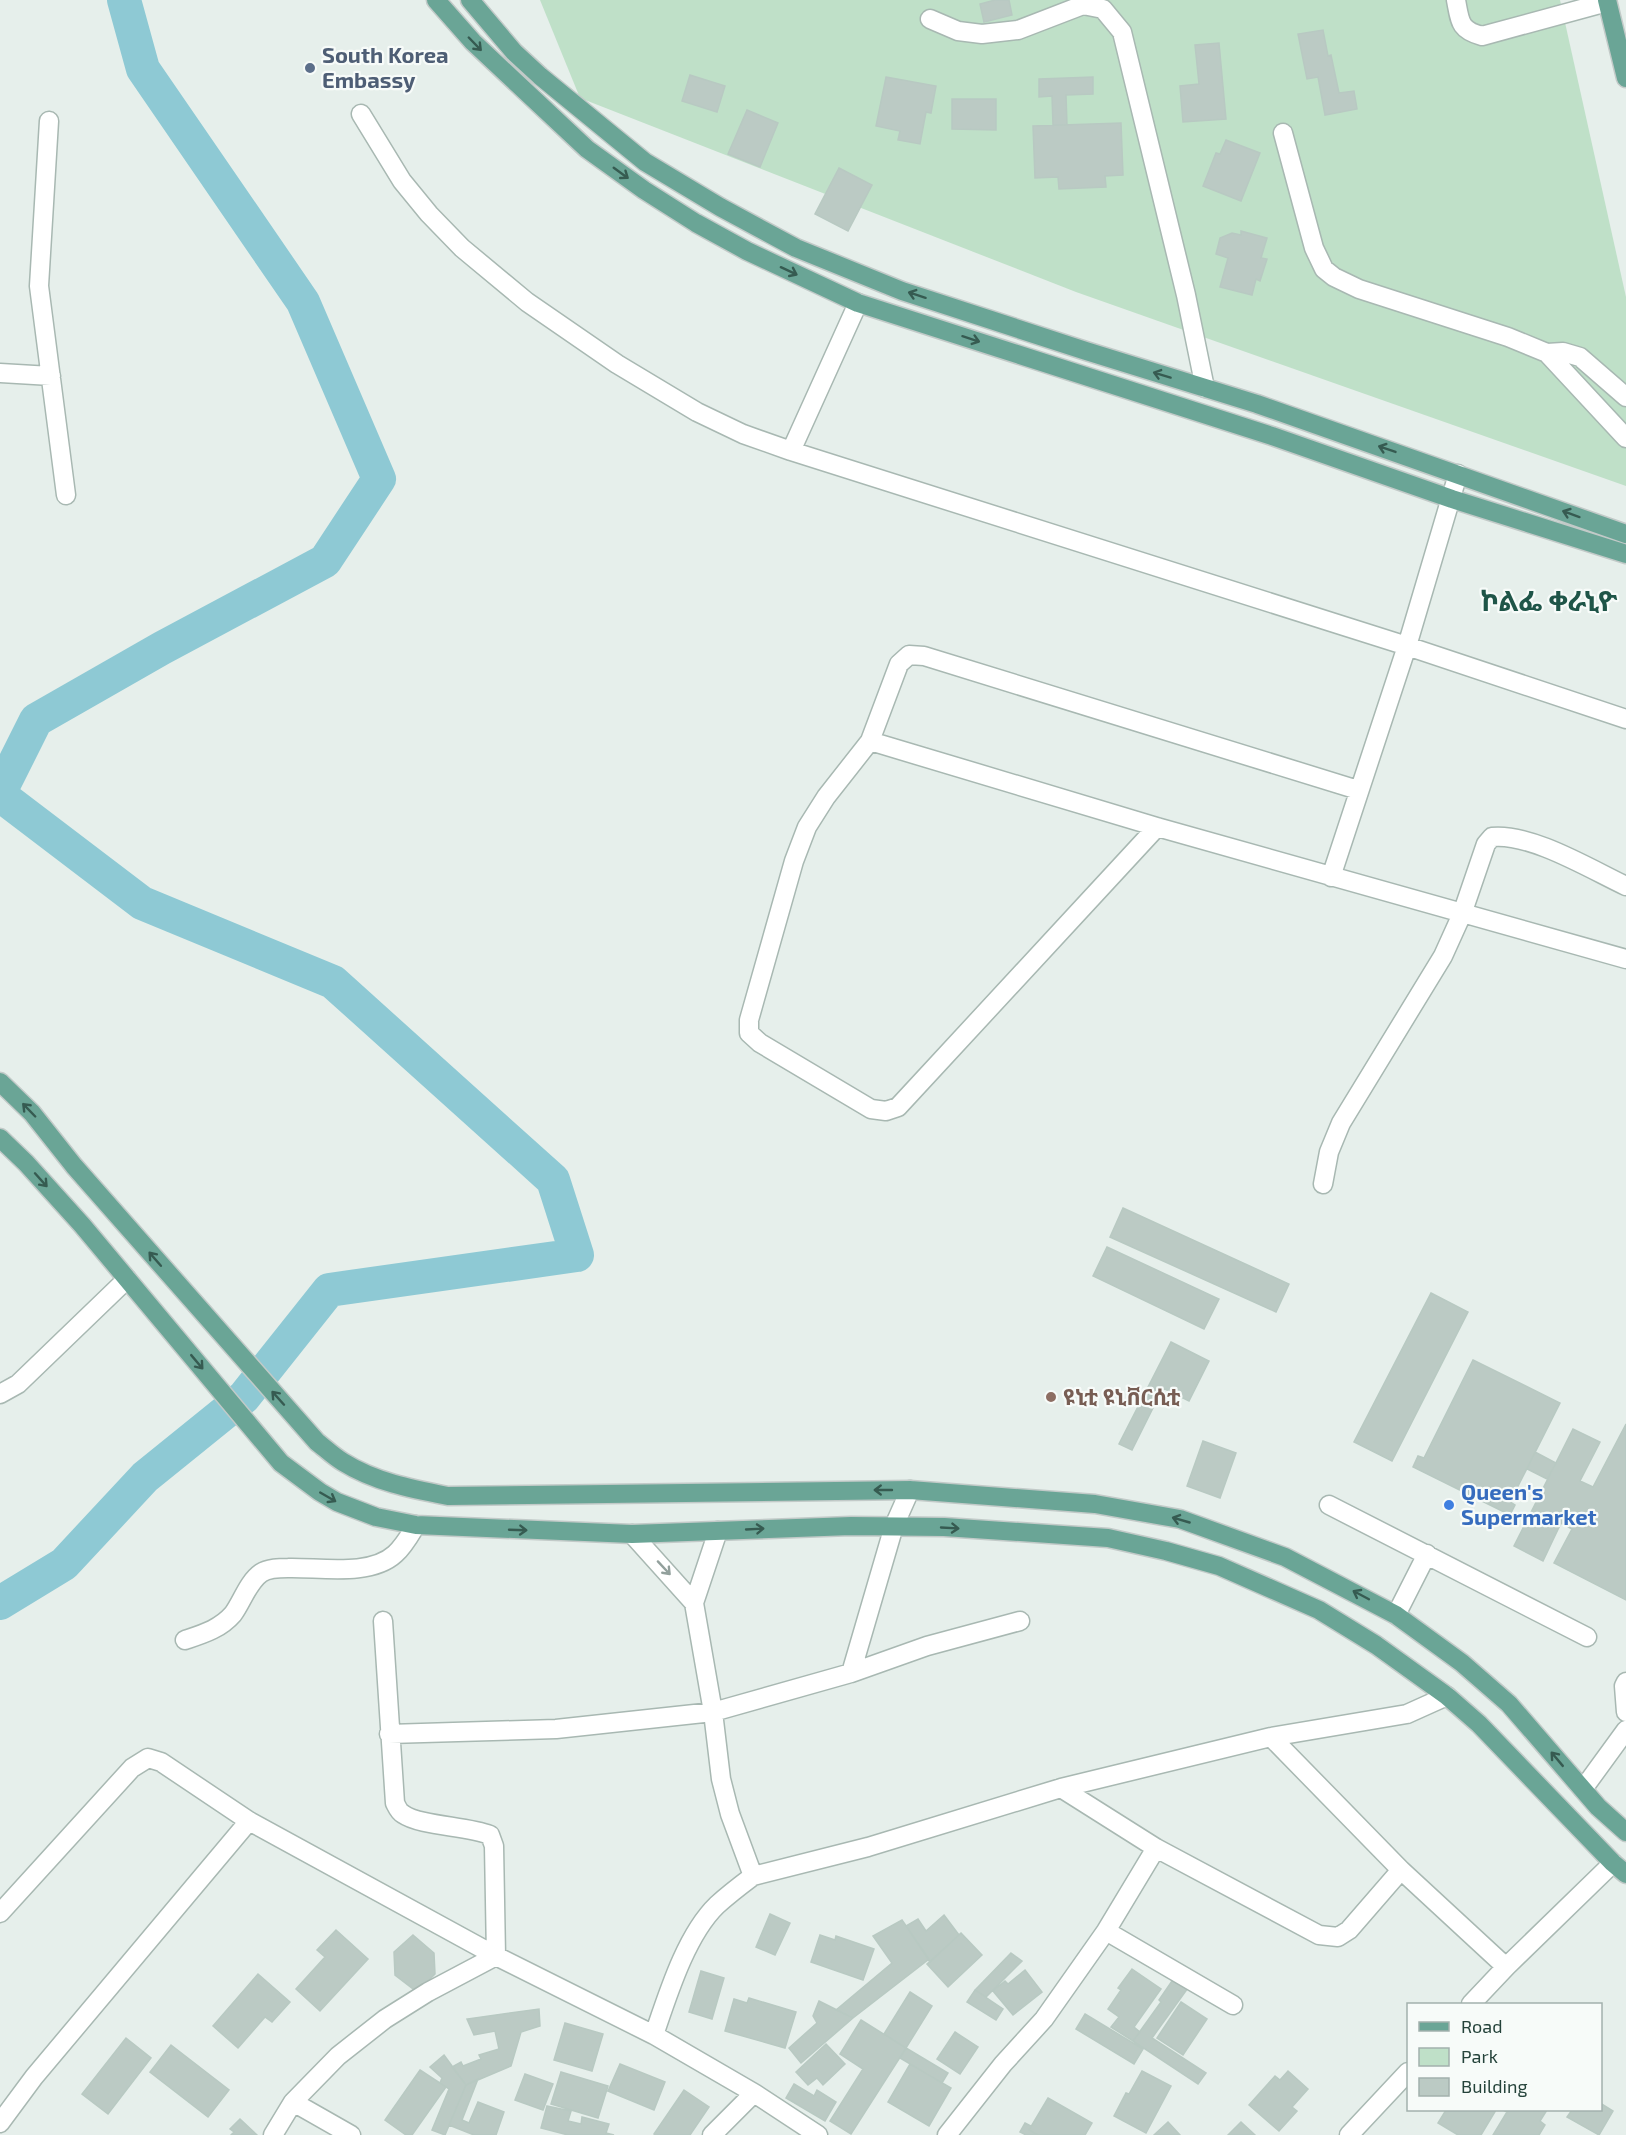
<svg xmlns="http://www.w3.org/2000/svg" width="1626" height="2135" viewBox="0 0 1626 2135" font-family="'Exo 2','Noto Sans Ethiopic',sans-serif">
	<style>
		.green { fill: #bfe0c8 }
		.lines { fill: none; stroke-linecap: round; stroke-linejoin: round }
		.river { stroke: #8ec9d4; stroke-width: 34 }
		.building { fill: #bbcac4; stroke: #b8c9c2; stroke-width: 1.5 }
		.minor-casing { stroke: #a8b8b2; stroke-width: 21 }
		.major-casing { stroke: #c2cac8; stroke-width: 21 }
		.minor { stroke: #fff; stroke-width: 18 }
		.major { stroke: #6aa596; stroke-width: 18 }
		.oneway { stroke: #365b51 }
		.oneway2 { stroke: #92a09c }
		.service-dot { fill: #5c6f8a; stroke: #f7fbf9; stroke-width: 2 }
		.education-dot { fill: #8d6e63; stroke: #f7fbf9; stroke-width: 2 }
		.shop-dot { fill: #3f7fe0; stroke: #f7fbf9; stroke-width: 2 }
		.labels { text-anchor: middle; stroke-width: 4.5; stroke-linejoin: round; paint-order: stroke }
		.service-label { font-size: 22px; font-weight: bold; fill: #4e5e75; stroke: #f7fbf9; text-anchor: start }
		.education-label { font-size: 22px; font-weight: bold; fill: #785e54; stroke: #f7fbf9; text-anchor: start }
		.shop-label { font-size: 22px; font-weight: bold; fill: #366cbe; stroke: #f7fbf9; text-anchor: start }
		.district-label { font-size: 28px; font-weight: bold; fill: #1f5548; stroke: #f7fbf9 }
	</style>
	<rect width="100%" height="100%" fill="#e6efeb"/>
	<path class="green" d="M540 0H1560L1626 297V486L1076 292 580 98Z"/>
	<g class="lines">
		<path class="river" d="M0 792 36 720 162 648 325 561 379 479 303 302 143 69 124 0
			M0 795 142 903 333 982 553 1180 577 1255 329 1290 244 1397 145 1477 64 1564 0 1603"/>
	</g>
	<path class="building" d="M1009 0 1012 15 984 22 980 4 995 0Z
		M1323 30 1328 56 1331 55 1339 93 1354 91 1357 109 1325 115 1318 77 1307 79 1298 34Z
		M1219 43 1226 119 1183 122 1180 86 1199 84 1195 45Z
		M690 75 725 86 717 112 682 101Z
		M886 77 936 86 931 113 926 112 920 144 898 140 900 131 876 126Z
		M1093 77V94L1066 95 1067 125H1053L1052 96 1039 97V79Z
		M952 99H996V130L952 129Z
		M747 110 778 123 760 167 728 154Z
		M1121 123 1123 175 1105 176 1106 187 1059 189 1058 177 1035 178 1033 126Z
		M1226 140 1260 153 1241 201 1203 186 1216 153 1220 154Z
		M839 168 872 185 848 231 815 214Z
		M1241 231 1267 238 1261 258 1267 259 1260 281 1256 279 1252 295 1220 287 1228 258 1216 254 1220 238 1232 233 1241 235Z
		M1123 1208 1289 1284 1276 1312 1110 1237Z
		M1107 1247 1219 1299 1204 1329 1093 1276Z
		M1431 1293 1468 1312 1392 1461 1354 1442Z
		M1171 1342 1209 1361 1189 1401 1163 1388 1132 1450 1119 1444Z
		M1473 1360 1560 1403 1510 1502 1515 1505 1510 1515 1413 1467 1418 1456 1424 1458Z
		M1626 1424V1600L1554 1563 1572 1529 1561 1523 1543 1561 1514 1546 1573 1429 1600 1442 1580 1481 1593 1487Z
		M1203 1441 1236 1453 1220 1498 1187 1486Z
		M1535 1452 1556 1463 1547 1479 1527 1469Z
		M770 1914 790 1923 775 1955 756 1947Z
		M944 1915 959 1935 930 1962 906 1926 918 1919 926 1931Z
		M902 1920 929 1959 853 2018 836 2010 892 1963 873 1936Z
		M336 1930 368 1959 320 2011 296 1989 325 1957 317 1950Z
		M961 1933 982 1955 948 1987 927 1964Z
		M413 1935 434 1953 435 1974 417 1992 395 1975 394 1952Z
		M820 1935 835 1940 836 1936 874 1949 863 1980 811 1962Z
		M1011 1953 1022 1961 986 1997 975 1990Z
		M1132 1969 1161 1989 1134 2027 1140 2032 1133 2041 1111 2027 1119 2017 1108 2009 1121 1990 1118 1988Z
		M1025 1970 1042 1992 1013 2015 993 1991 1005 1981 1008 1984Z
		M701 1971 724 1978 712 2019 689 2012Z
		M258 1974 290 2002 272 2022 265 2017 238 2048 213 2026Z
		M1174 1978 1188 1988 1152 2038 1206 2073 1198 2084 1133 2041 1161 2002 1159 2000Z
		M975 1990 1003 2009 996 2020 967 2002Z
		M910 1992 932 2006 906 2048 884 2034Z
		M749 1998 796 2012 785 2048 725 2031 734 1999 747 2003Z
		M819 2001 853 2018 801 2063 789 2048 817 2023 813 2016Z
		M1181 2002 1207 2019 1183 2055 1157 2038Z
		M539 2009 540 2026 521 2032 511 2066 466 2085 452 2067 461 2062 463 2066 481 2059 479 2055 499 2049 495 2031 474 2035 467 2019Z
		M1085 2014 1143 2049 1134 2064 1076 2029Z
		M861 2020 906 2048 851 2134 830 2121 863 2069 840 2054Z
		M565 2023 603 2034 592 2071 554 2060Z
		M955 2032 978 2047 960 2074 937 2059Z
		M126 2038 151 2058 108 2114 82 2094Z
		M826 2044 845 2064 823 2085 817 2078 808 2085 796 2072Z
		M171 2045 229 2090 208 2117 150 2072Z
		M906 2048 948 2073 942 2083 900 2058Z
		M444 2055 466 2085 445 2135 432 2130 449 2089 440 2083 442 2078 430 2067Z
		M620 2064 665 2082 654 2110 608 2091Z
		M910 2064 951 2088 929 2126 888 2102Z
		M420 2070 446 2087 412 2135H406L385 2120Z
		M1142 2071 1171 2086 1146 2133 1114 2116 1126 2093 1129 2094Z
		M1288 2071 1308 2089 1292 2107 1297 2111 1279 2131 1249 2105 1275 2076 1280 2080Z
		M561 2072 608 2086 598 2118 551 2104Z
		M525 2074 553 2084 543 2110 515 2100Z
		M478 2079 462 2120 469 2123 478 2102 504 2112 496 2135H474L449 2125 466 2085Z
		M794 2084 814 2096 817 2090 836 2102 825 2121 786 2098Z
		M684 2090 709 2107 690 2135H656L654 2134Z
		M1048 2098 1092 2123 1085 2135H1038L1029 2130Z
		M1600 2103 1613 2111 1599 2135 1567 2117 1572 2110H1600Z
		M547 2106 571 2111 568 2121 581 2124 582 2117 609 2124 606 2133 614 2135H568L541 2128Z
		M1446 2110H1496L1481 2135H1458L1438 2123Z
		M1503 2110H1547L1540 2121 1545 2125 1539 2135H1493L1507 2112Z
		M240 2119 257 2135H231L234 2132 230 2129Z
		M1168 2122 1180 2135H1154Z
		M1241 2122 1255 2135H1228Z
		M1025 2123 1031 2126 1029 2130 1038 2135H1026L1020 2132Z"/>
	<g class="lines">
		<defs>
			<path id="minor" d="M1456 0C1460 21 1459 30 1482 36L1607 2
				M930 19 958 31 982 34 1018 30 1083 5 1103 9 1122 32 1186 295 1205 388
				M361 114 402 181 429 214 462 248 527 302 617 364 697 412 743 434 791 451 1407 646 1626 719
				M49 121 39 286 66 495
				M1283 133 1314 248 1324 269 1334 277 1359 289 1508 337 1547 353 1626 438
				M1547 353 1563 352 1580 357 1626 397
				M0 373 51 376
				M791 451 858 303
				M870 741 1157 827 1626 959
				M1157 827 898 1107 886 1111 871 1109 760 1043 749 1033V1020L794 861 807 827 826 797 870 741 899 664 909 655 924 656 1358 790
				M1331 877 1407 646 1458 474
				M1323 1184 1329 1152 1341 1123 1443 956 1462 914 1486 844 1492 837C1531 833 1590 869 1626 886
				M0 1394 18 1384 127 1279
				M1329 1505 1587 1637
				M632 1534 694 1603
				M1396 1615 1427 1554
				M185 1640C203 1634 220 1629 233 1614 242 1602 248 1582 261 1573 268 1568 280 1568 288 1568 319 1567 370 1577 395 1554 404 1546 410 1535 416 1525
				M851 1673 894 1526 910 1490
				M1626 1682 1624 1686 1626 1712
				M389 1734 556 1729 713 1712 851 1673 927 1646 1020 1621
				M1061 1788 1156 1848 1319 1935 1338 1937 1349 1930 1401 1870 1271 1737
				M1583 1789 1626 1730
				M1401 1870 1506 1967 1471 2004
				M753 1876 868 1847 1061 1788 1271 1737 1407 1714 1447 1696
				M0 1913 132 1768 148 1758 161 1762 249 1821 496 1956 654 2035 754 2093 818 2135
				M1106 1931 1233 2005
				M1506 1967 1613 1863
				M654 2035C668 1994 686 1935 717 1905 728 1895 741 1885 753 1876L730 1814 721 1779 713 1712 694 1603 718 1531
				M293 2102 351 2135
				M0 2123 34 2077 249 1821
				M273 2135 293 2102 338 2056 385 2019 428 1992 496 1956 494 1846 490 1835C466 1826 420 1826 403 1814 399 1812 397 1807 395 1803L383 1621
				M712 2135 754 2093
				M947 2135 1003 2064 1044 2019 1106 1931 1156 1848
				M1349 2135 1408 2072"/>
			<path id="major" d="M436 0 473 42 587 149 644 190 696 223 747 251 858 303 1272 436 1452 499 1626 554
				M470 0 514 52 540 76 645 162 720 207 796 248 902 291 1086 351 1257 404 1626 534
				M1607 0 1626 78
				M0 1082 32 1113 74 1166 317 1442C325 1448 333 1456 343 1462 375 1482 412 1489 448 1496L910 1490 1095 1504 1180 1519 1285 1557 1396 1615 1462 1663 1509 1704 1598 1807 1626 1832
				M0 1138 26 1163 82 1225 281 1463 320 1492 337 1502 376 1517 416 1525 632 1534 851 1526 944 1527 1108 1538 1166 1551 1219 1566 1319 1610 1376 1645 1447 1696 1479 1724 1613 1863 1626 1874"/>
		</defs>
		<use href="#minor" class="minor-casing"/>
		<use href="#major" class="major-casing"/>
		<use href="#minor" class="minor"/>
		<use href="#major" class="major"/>
	</g>
	<defs><path id="oneway-shaft" d="M-6 0H5M1.5-3L5.5 0L1.5 3" fill="none" stroke-width="1.6" stroke-linecap="round" stroke-linejoin="round" transform="scale(1.5)"/></defs>
	<g class="oneway">
		<use href="#oneway-shaft" transform="translate(475 44) rotate(46)"/>
		<use href="#oneway-shaft" transform="translate(621 173) rotate(36)"/>
		<use href="#oneway-shaft" transform="translate(789 271) rotate(25)"/>
		<use href="#oneway-shaft" transform="translate(917 295) rotate(-162)"/>
		<use href="#oneway-shaft" transform="translate(971 339) rotate(18)"/>
		<use href="#oneway-shaft" transform="translate(1162 375) rotate(-163)"/>
		<use href="#oneway-shaft" transform="translate(1387 449) rotate(-161)"/>
		<use href="#oneway-shaft" transform="translate(1571 514) rotate(-160)"/>
		<use href="#oneway-shaft" transform="translate(29 1110) rotate(-134)"/>
		<use href="#oneway-shaft" transform="translate(41 1180) rotate(48)"/>
		<use href="#oneway-shaft" transform="translate(155 1259) rotate(-131)"/>
		<use href="#oneway-shaft" transform="translate(197 1362) rotate(50)"/>
		<use href="#oneway-shaft" transform="translate(278 1398) rotate(-132)"/>
		<use href="#oneway-shaft" transform="translate(883 1490) rotate(-180)"/>
		<use href="#oneway-shaft" transform="translate(328 1497) rotate(30)"/>
		<use href="#oneway-shaft" transform="translate(1181 1520) rotate(-164)"/>
		<use href="#oneway-shaft" transform="translate(950 1528) rotate(3)"/>
		<use href="#oneway-shaft" transform="translate(755 1529) rotate(-3)"/>
		<use href="#oneway-shaft" transform="translate(518 1530) rotate(2)"/>
		<use href="#oneway-shaft" transform="translate(1361 1595) rotate(-152)"/>
		<use href="#oneway-shaft" transform="translate(1557 1759) rotate(-130)"/>
	</g>
	<use class="oneway2" href="#oneway-shaft" transform="translate(664 1568) rotate(47)"/>
	<circle class="service-dot" cx="310" cy="68" r="6"/>
	<circle class="education-dot" cx="1051" cy="1397" r="6"/>
	<circle class="shop-dot" cx="1449" cy="1505" r="6"/>
	<g class="labels">
		<g class="service-label">
			<text x="322" y="63">South Korea<tspan x="322" dy="25">Embassy</tspan></text>
		</g>
		<g class="education-label">
			<text x="1063" y="1405">ዩኒቲ ዩኒቨርሲቲ</text>
		</g>
		<g class="shop-label">
			<text x="1461" y="1500">Queen's<tspan x="1461" dy="25">Supermarket</tspan></text>
		</g>
		<g class="district-label">
			<text x="1549" y="611">ኮልፌ ቀራኒዮ</text>
		</g>
	</g>
	<rect x="1407" y="2003" width="195" height="108" fill="#f7fbf9" stroke="#a3b1ad" stroke-width="1.5"/>
	<rect x="1419" y="2022" width="30" height="9" fill="#6aa596" stroke="#a3b1ad" stroke-width="1.5"/>
	<text x="1461" y="2033" font-size="18" fill="#24423a">Road</text>
	<rect x="1419" y="2048" width="30" height="18" fill="#bfe0c8" stroke="#a3b1ad" stroke-width="1.5"/>
	<text x="1461" y="2063" font-size="18" fill="#24423a">Park</text>
	<rect x="1419" y="2078" width="30" height="18" fill="#bbcac4" stroke="#a3b1ad" stroke-width="1.5"/>
	<text x="1461" y="2093" font-size="18" fill="#24423a">Building</text>
</svg>
